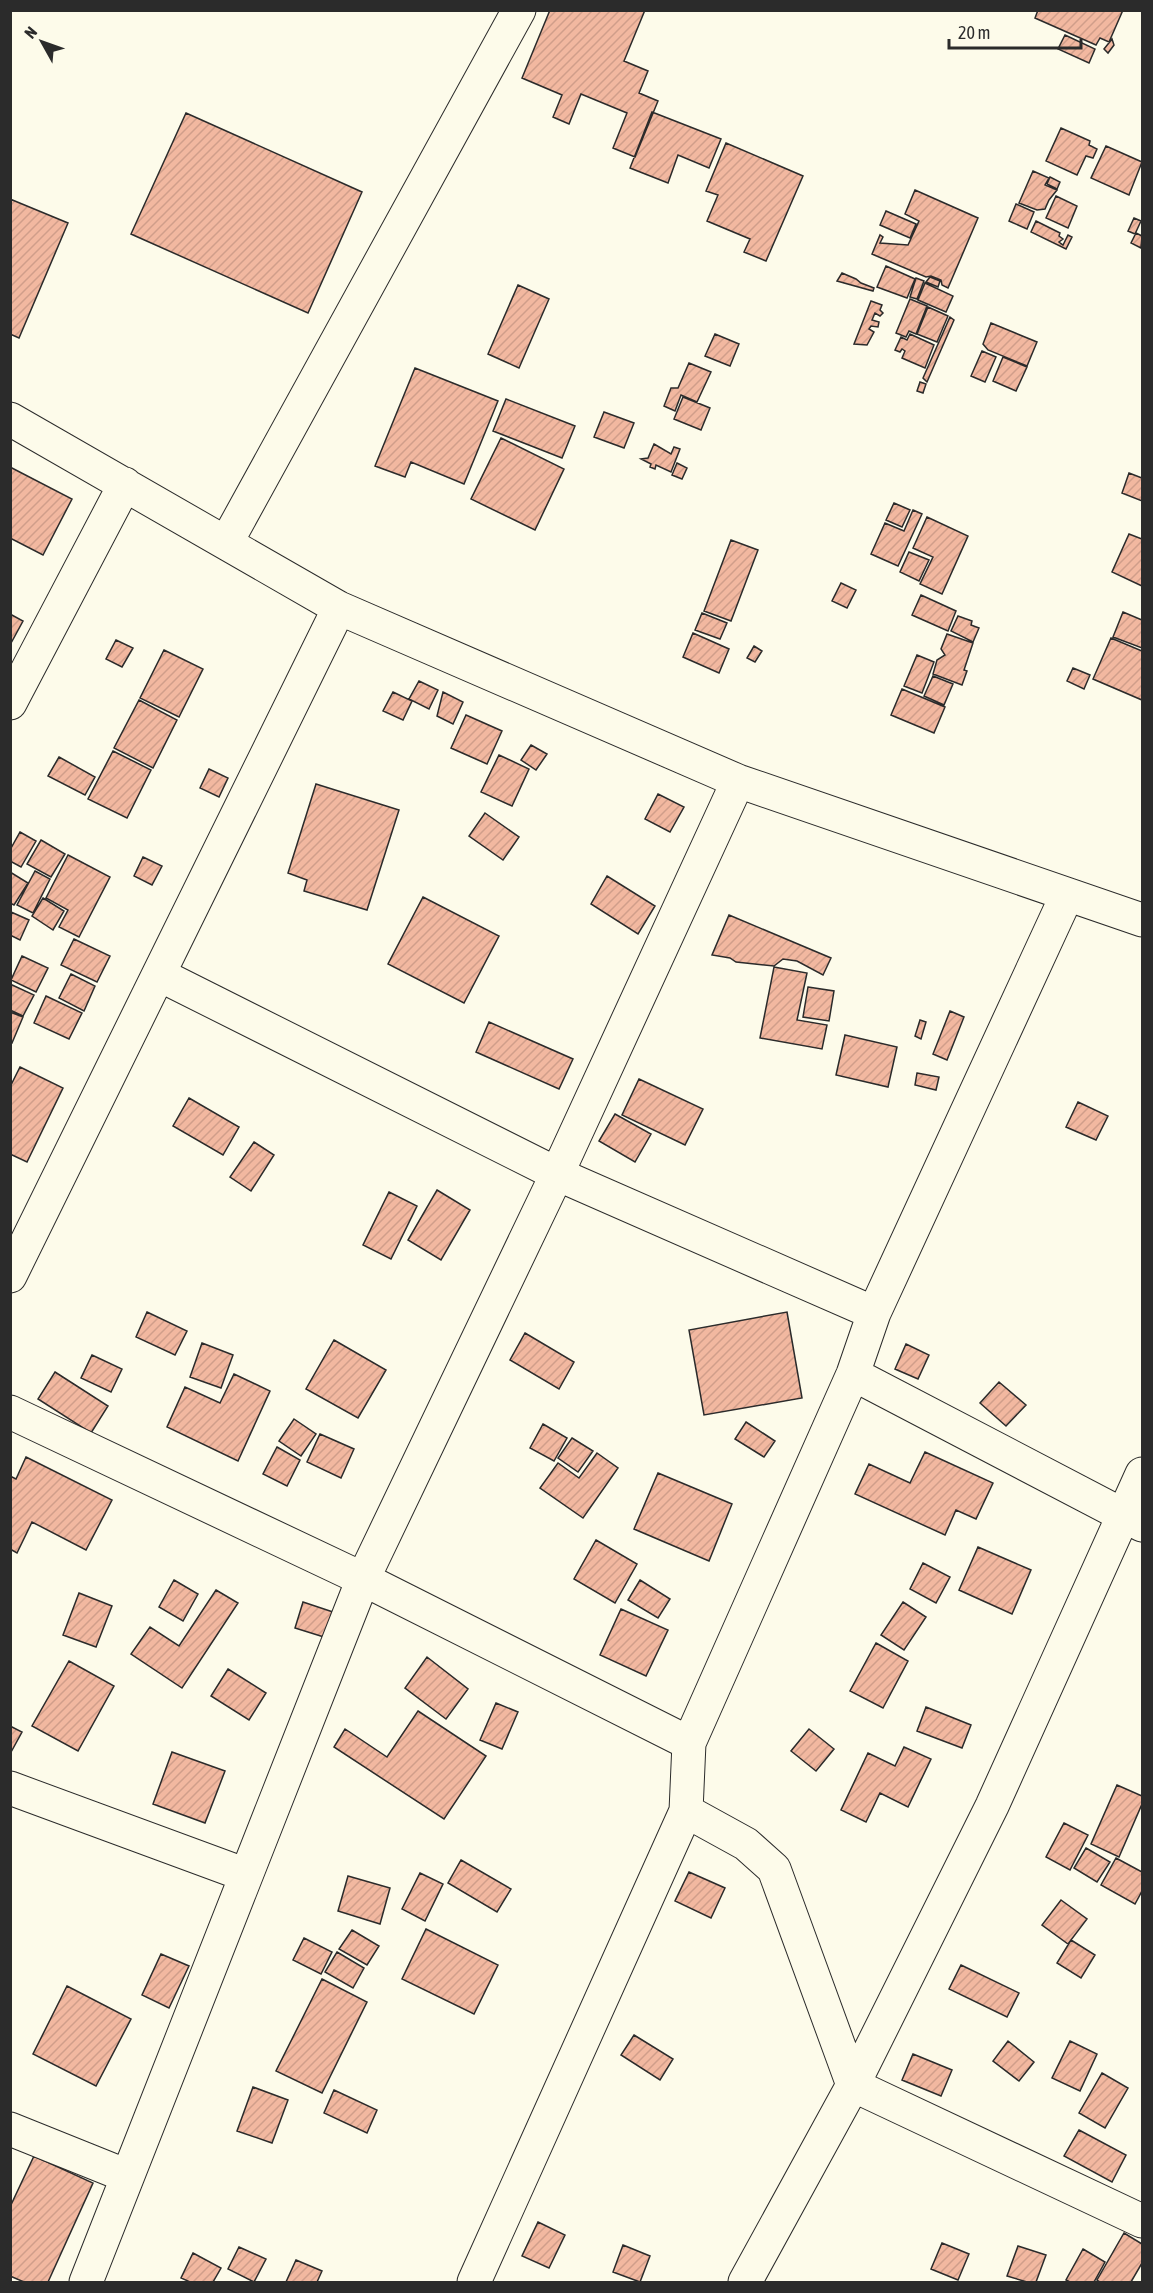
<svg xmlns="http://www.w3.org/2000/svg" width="1153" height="2293" viewBox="0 0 1153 2293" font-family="'Asap Condensed',sans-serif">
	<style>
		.building { fill: url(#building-hatch); stroke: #2b2b2b; stroke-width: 1.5 }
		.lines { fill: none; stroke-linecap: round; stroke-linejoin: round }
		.minor-casing { stroke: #2b2b2b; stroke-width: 35 }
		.minor { stroke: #fdfbea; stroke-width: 33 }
	</style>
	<defs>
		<pattern id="building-hatch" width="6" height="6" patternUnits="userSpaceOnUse" patternTransform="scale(1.5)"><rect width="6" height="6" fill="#f2b8a0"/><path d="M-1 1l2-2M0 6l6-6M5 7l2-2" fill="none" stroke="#d09e8a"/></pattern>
	</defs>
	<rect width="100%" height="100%" fill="#fdfbea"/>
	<path class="building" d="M550 10H645L624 61 648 71 639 93 658 101 635 157 613 148 627 113 581 94 569 124 553 117 562 95 522 78Z
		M1038 10H1123L1109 42 1100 38 1096 45 1035 18Z
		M1065 35 1095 49 1089 63 1058 49Z
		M1112 39 1114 45 1108 53 1104 49Z
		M652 112 721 139 709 168 678 155 668 183 630 168Z
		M186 113 362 192 308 313 131 234Z
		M1061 128 1090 141 1089 145 1097 149 1093 158 1086 156 1077 175 1046 161Z
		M726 143 803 176 766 261 744 252 750 239 707 221 718 195 706 191Z
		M1106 146 1142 162 1129 195 1091 178Z
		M1033 171 1049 178 1045 185 1057 190 1049 200 1045 209 1037 210 1019 203Z
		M1050 177 1060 182 1057 189 1047 184Z
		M915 190 978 218 948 288 942 285 941 280 931 276 926 277 872 254 880 235 883 237 880 243 908 245 919 221 905 214Z
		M1056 196 1077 206 1068 228 1046 218Z
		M10 199 68 223 19 338 10 334Z
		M1016 204 1034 212 1027 229 1009 221Z
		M886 211 916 224 910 238 880 225Z
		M1134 218 1141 221 1135 234 1128 231Z
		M1036 221 1060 233 1059 236 1063 239 1059 242 1063 245 1068 235 1072 237 1066 249 1031 232Z
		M1136 233 1142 236 1141 248 1131 243Z
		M886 266 915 279 907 298 877 287Z
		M842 273 856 279 861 283 874 288 873 291 837 281Z
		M930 277 940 281 938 287 926 282Z
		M916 278 924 281 917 299 910 297Z
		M925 283 953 296 946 312 918 300Z
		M518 285 549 299 519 368 488 354Z
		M910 299 927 306 916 334 909 331 906 337 896 333Z
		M871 301 882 305 880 310 883 313 880 316 875 313 872 320 879 322 878 327 871 326 869 329 874 332 867 345 854 344Z
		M928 307 948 316 937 342 917 334Z
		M950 317 954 320 927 382 923 378Z
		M991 323 1037 342 1027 366 988 350 983 344Z
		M715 334 739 344 730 366 705 356Z
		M910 334 934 345 925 368 902 358 905 351 902 349 900 352 895 350 901 337 907 340Z
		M982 351 996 357 985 382 971 376Z
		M1003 357 1027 367 1016 391 993 381Z
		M689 363 711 372 697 402 681 395 675 411 664 406 671 388H678Z
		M415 368 498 401 464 484 411 462 405 477 375 466Z
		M920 382 926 384 923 393 917 391Z
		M683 397 710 408 701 430 674 419Z
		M506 399 575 426 562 458 493 431Z
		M604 412 634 423 624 448 594 437Z
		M501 438 564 469 535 530 471 499Z
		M654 444 671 454 674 447 680 449 671 472 656 465 655 469 650 467 651 464 641 459 648 458Z
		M677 463 687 468 682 479 672 475Z
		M10 467 72 499 43 555 10 538Z
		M1129 473 1142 478V501L1122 493Z
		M894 503 910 510 902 527 886 520Z
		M913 510 922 514 898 566 871 554 885 523 904 531Z
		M927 517 968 536 942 594 920 584 933 557 913 548Z
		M1129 534 1142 539V586L1112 572Z
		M731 540 758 550 731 621 704 611Z
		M909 552 929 560 919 581 900 572Z
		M841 583 856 590 847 608 832 601Z
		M921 595 956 611 948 631 912 615Z
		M1123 612 1142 620V648L1113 637Z
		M702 613 727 623 720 639 695 630Z
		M10 614 23 621 10 645Z
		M958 616 972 621 971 625 979 628 973 642 951 631Z
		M693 633 729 649 719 673 683 657Z
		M947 634 973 643 964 670 967 671 962 685 933 674 937 660 945 655 941 649Z
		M1111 638 1142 651V700L1093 679Z
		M116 640 133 648 122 667 106 659Z
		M754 646 762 651 755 662 747 658Z
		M164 650 203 669 179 717 140 698Z
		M917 655 934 662 922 693 904 686Z
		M1073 668 1090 675 1084 689 1067 681Z
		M933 676 953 684 944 705 924 696Z
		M419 681 438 690 429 709 409 699Z
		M902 689 945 707 934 733 891 715Z
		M393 692 412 701 403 720 383 711Z
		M443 692 463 702 453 724 437 716Z
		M139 700 177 720 153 768 114 748Z
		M466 715 502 731 487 764 451 748Z
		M531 745 547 754 536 770 521 760Z
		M113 751 151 770 127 818 88 799Z
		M499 755 529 769 512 806 481 792Z
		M59 757 95 777 85 795 48 776Z
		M209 769 228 778 219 797 200 788Z
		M316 784 399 810 367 910 304 891 307 880 288 873Z
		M658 794 684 807 670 832 645 819Z
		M485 813 519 837 503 860 469 836Z
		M20 832 36 841 21 867 10 861V850Z
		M41 840 65 854 51 877 27 864Z
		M68 855 110 877 79 937 59 927 68 910 46 898Z
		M143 857 162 866 152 885 134 876Z
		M35 871 50 879 33 913 17 905Z
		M10 872 28 883 14 905 10 903Z
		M607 876 655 906 638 934 591 904Z
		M423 897 499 936 464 1003 388 964Z
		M43 898 64 911 53 930 32 916Z
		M11 912 29 920 20 940 10 935Z
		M729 915 831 958 823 975 797 961 783 959 774 966 736 962 730 958 712 955Z
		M74 939 110 956 97 982 61 965Z
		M22 956 48 968 36 992 11 980Z
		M774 967 807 973 797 1020 827 1025 822 1049 760 1038Z
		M71 974 95 986 84 1011 59 998Z
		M10 984 34 995 23 1016 10 1010Z
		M808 987 834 991 829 1021 803 1017Z
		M46 996 82 1013 69 1039 34 1023Z
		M950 1011 964 1017 947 1060 933 1054Z
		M10 1012 23 1017 12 1043 10 1042Z
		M920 1020 926 1022 921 1039 915 1036Z
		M489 1022 573 1059 559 1089 476 1052Z
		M845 1035 897 1047 888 1087 836 1075Z
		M20 1067 63 1088 27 1162 10 1154V1087Z
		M917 1073 939 1077 936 1090 915 1085Z
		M639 1079 703 1109 685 1145 622 1115Z
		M189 1098 239 1127 223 1155 173 1126Z
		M1078 1102 1108 1116 1096 1140 1066 1127Z
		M615 1114 651 1134 635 1162 599 1141Z
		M254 1142 274 1155 251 1191 230 1177Z
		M437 1190 470 1210 441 1260 408 1240Z
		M389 1192 417 1206 391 1259 363 1245Z
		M147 1312 187 1331 175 1355 136 1337Z
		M787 1312 802 1398 704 1415 689 1330Z
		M525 1333 574 1362 559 1389 510 1360Z
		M334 1340 386 1370 358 1418 306 1389Z
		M202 1343 233 1355 221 1388 190 1377Z
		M906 1344 929 1355 918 1379 895 1369Z
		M92 1355 122 1369 111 1392 81 1378Z
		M55 1372 108 1406 91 1433 38 1399Z
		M234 1374 270 1391 238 1461 167 1427 185 1387 220 1403Z
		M999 1382 1026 1405 1006 1426 980 1403Z
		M294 1419 316 1434 301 1456 279 1441Z
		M746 1422 775 1441 764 1457 735 1439Z
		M543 1424 567 1438 554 1461 530 1448Z
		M320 1434 354 1449 341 1478 307 1462Z
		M572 1438 593 1451 578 1472 558 1458Z
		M277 1447 300 1460 287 1486 263 1474Z
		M925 1452 993 1483 976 1519 956 1510 945 1535 855 1494 869 1464 910 1483Z
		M597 1453 618 1468 583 1518 540 1488 558 1463 579 1478Z
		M26 1457 112 1500 86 1550 32 1522 17 1553 10 1549V1476L16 1479Z
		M658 1473 732 1504 709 1561 634 1529Z
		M596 1540 637 1564 615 1603 574 1579Z
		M978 1547 1031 1570 1012 1614 959 1590Z
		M923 1563 950 1577 936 1603 910 1589Z
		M174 1580 198 1594 183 1621 159 1607Z
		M640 1580 670 1599 658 1618 628 1600Z
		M216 1590 238 1603 182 1688 131 1654 150 1627 179 1646Z
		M79 1593 112 1606 96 1647 63 1635Z
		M303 1602 348 1617 340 1642 295 1628Z
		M903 1602 926 1617 904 1650 881 1635Z
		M621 1609 668 1630 646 1676 600 1655Z
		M876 1643 908 1661 883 1708 850 1691Z
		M427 1657 468 1689 446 1719 405 1688Z
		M69 1661 114 1686 78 1751 32 1726Z
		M228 1669 266 1693 249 1720 211 1696Z
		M496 1703 518 1712 502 1749 480 1740Z
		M926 1707 971 1725 962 1748 917 1731Z
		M418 1711 486 1756 444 1819 334 1747 345 1729 387 1757Z
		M10 1726 22 1732 10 1754Z
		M809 1729 834 1749 816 1771 791 1751Z
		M904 1747 931 1759 908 1807 880 1793 866 1822 841 1810 868 1753 895 1766Z
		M172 1752 225 1771 205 1823 153 1804Z
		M1117 1785 1142 1796V1804L1119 1857 1091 1844Z
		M1064 1823 1088 1835 1070 1870 1046 1857Z
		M1086 1848 1110 1862 1097 1882 1074 1868Z
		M1116 1858 1142 1872V1891L1135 1904 1101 1885Z
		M461 1860 511 1889 497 1912 448 1883Z
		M689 1872 725 1888 711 1918 675 1901Z
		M420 1873 443 1884 425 1921 402 1909Z
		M348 1876 390 1888 380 1924 338 1911Z
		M1061 1900 1087 1919 1068 1944 1042 1925Z
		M426 1929 498 1965 474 2014 402 1979Z
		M352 1930 379 1946 367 1965 339 1949Z
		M304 1938 332 1952 321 1974 293 1960Z
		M1071 1940 1095 1955 1081 1978 1057 1963Z
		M337 1952 364 1968 353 1988 325 1972Z
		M161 1954 189 1966 169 2008 142 1995Z
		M961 1965 1019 1993 1007 2017 949 1989Z
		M322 1979 367 2002 322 2093 276 2071Z
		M67 1986 131 2019 96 2086 33 2054Z
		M634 2035 673 2059 660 2080 621 2055Z
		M1008 2041 1034 2062 1019 2081 993 2061Z
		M1070 2041 1097 2054 1080 2091 1052 2078Z
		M913 2054 952 2070 941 2096 902 2080Z
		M1102 2073 1128 2088 1105 2128 1079 2113Z
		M253 2087 288 2100 272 2143 237 2131Z
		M334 2090 377 2110 367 2133 324 2113Z
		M1079 2130 1126 2155 1112 2182 1064 2156Z
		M34 2156 93 2183 48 2282H24L10 2276V2207Z
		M538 2222 565 2235 549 2268 522 2256Z
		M1124 2233 1142 2244V2263L1131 2282H1100L1097 2280Z
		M942 2243 969 2254 958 2280 931 2269Z
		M623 2245 650 2256 640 2282 613 2272Z
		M1018 2246 1046 2255 1036 2282H1027L1007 2276Z
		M239 2247 266 2259 254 2282 228 2269Z
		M1083 2249 1105 2262 1094 2282H1070L1066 2280Z
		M193 2253 221 2268 213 2282H190L181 2278Z
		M296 2260 322 2271 317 2282H286Z"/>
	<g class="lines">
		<defs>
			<path id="minor" d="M10 419 339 608 738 781 1142 920
				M226 543 519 10
				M10 703 125 484
				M160 975 557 1174 874 1313
				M10 1276 339 608
				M853 1374 1142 1525
				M10 1412 363 1579 689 1743
				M10 1788 246 1875
				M686 1811 746 1844 774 1869 853 2085 1142 2221
				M10 2129 127 2176
				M86 2282 363 1579 557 1174 738 781
				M474 2282 686 1811 689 1743 853 1374 874 1313 1067 895
				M745 2282 853 2085 992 1806 1142 1474"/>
		</defs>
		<use href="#minor" class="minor-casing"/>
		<use href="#minor" class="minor"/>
	</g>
	<rect width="1153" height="2293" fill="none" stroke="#2b2b2b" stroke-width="24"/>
	<g transform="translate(42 42) rotate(310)" stroke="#fdfbea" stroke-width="4.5" paint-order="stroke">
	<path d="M0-4.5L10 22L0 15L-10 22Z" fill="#2b2b2b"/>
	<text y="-9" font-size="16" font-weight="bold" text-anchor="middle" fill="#2b2b2b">N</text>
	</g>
	<path d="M949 39v9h132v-9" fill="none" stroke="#2b2b2b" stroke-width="3"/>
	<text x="958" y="39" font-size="18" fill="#2b2b2b" stroke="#fdfbea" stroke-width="4.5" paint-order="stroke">20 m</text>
</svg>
